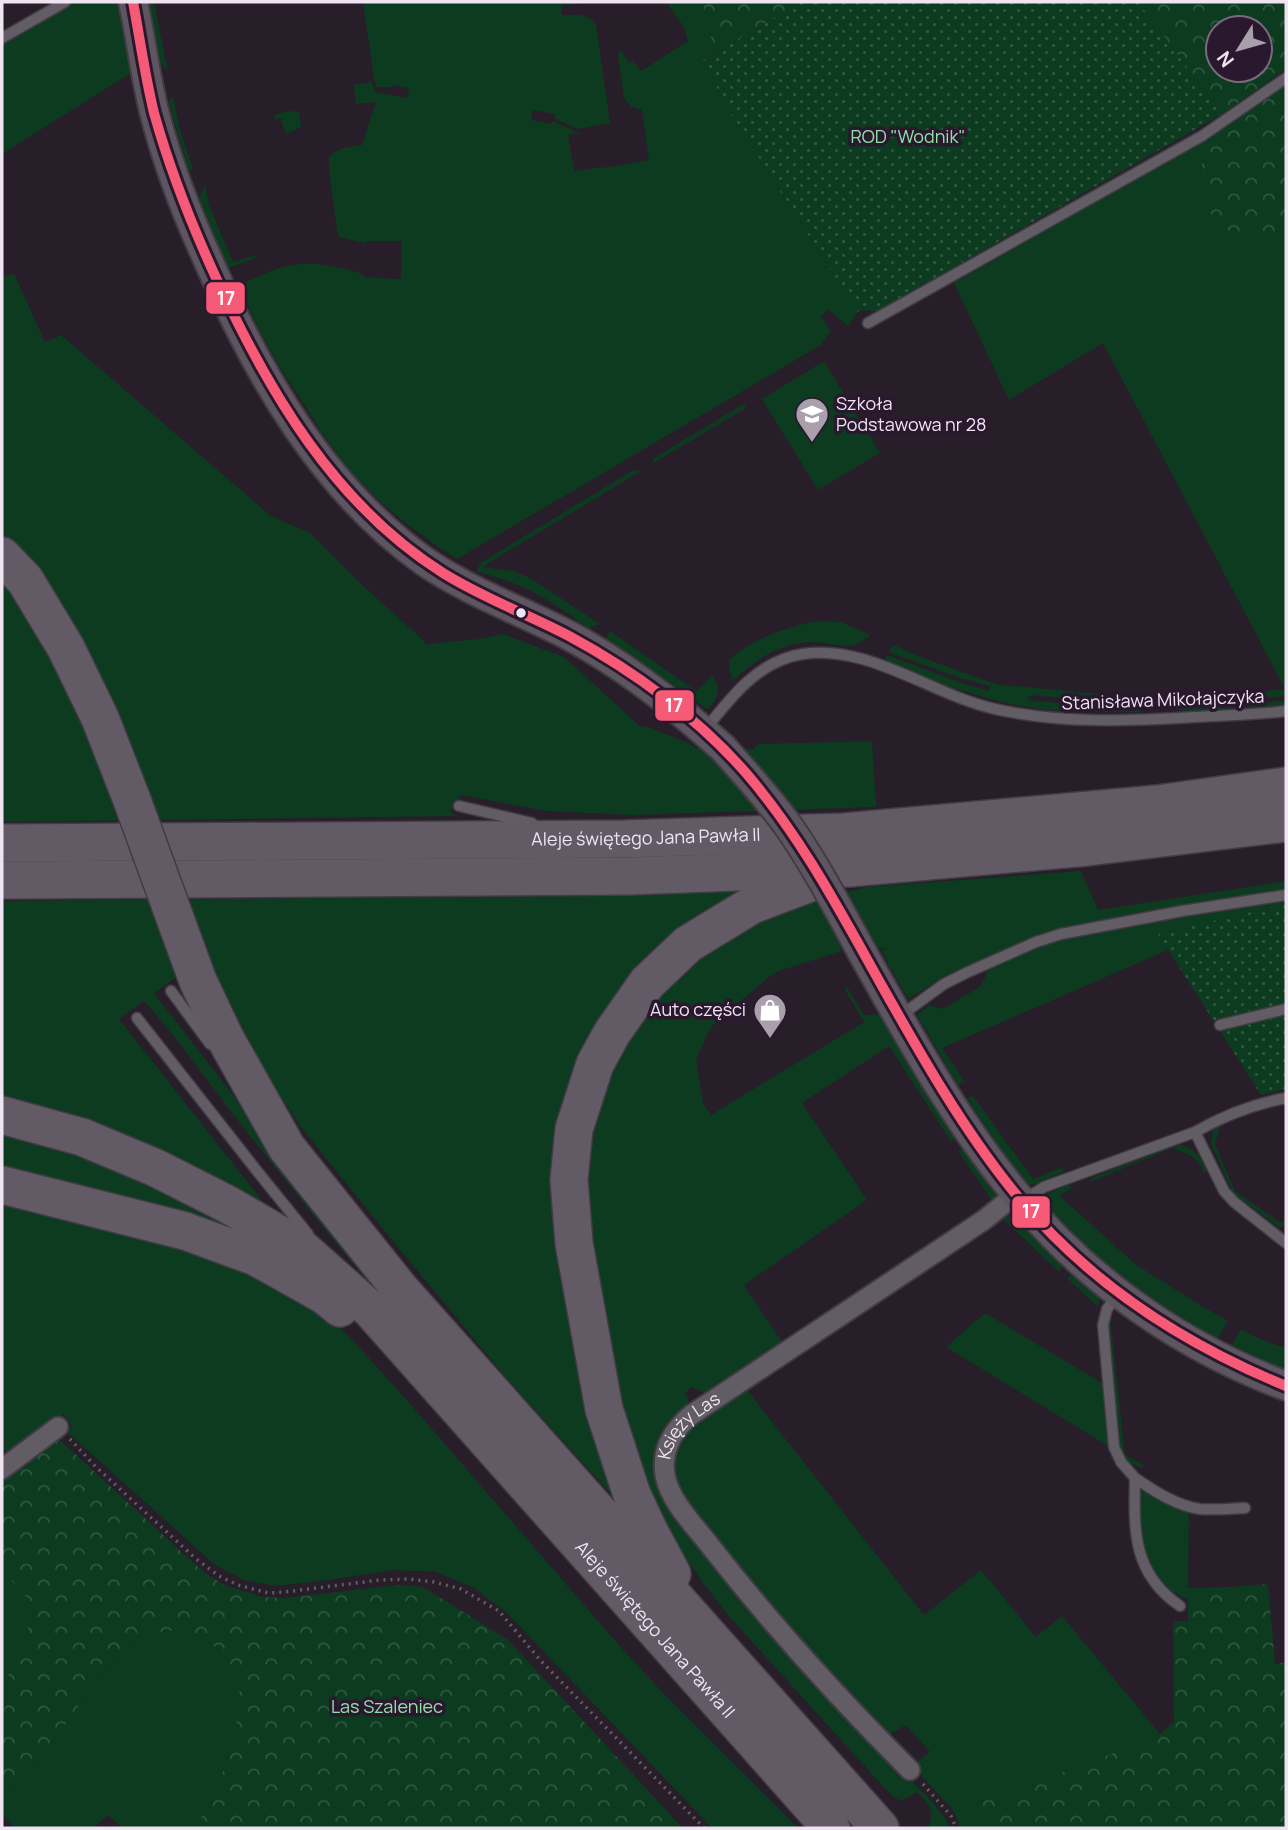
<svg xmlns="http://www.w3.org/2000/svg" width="1288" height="1830" viewBox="0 0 1288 1830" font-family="Manrope,sans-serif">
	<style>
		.green { fill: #0c3b1f }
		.forest { fill: url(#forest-crowns); fill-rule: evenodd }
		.garden { fill: url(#garden-dots) }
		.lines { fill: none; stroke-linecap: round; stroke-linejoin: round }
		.lane-casing { stroke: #423b44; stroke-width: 13 }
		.street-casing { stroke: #423b44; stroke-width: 23 }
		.secondary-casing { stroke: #423b44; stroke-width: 32 }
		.highway-casing { stroke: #423b44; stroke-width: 40 }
		.path { stroke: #635e65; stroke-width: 3.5; stroke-dasharray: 2 5; stroke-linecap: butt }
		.lane { stroke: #625c64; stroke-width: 10 }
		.street { stroke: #625c64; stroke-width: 19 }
		.secondary { stroke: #5d555f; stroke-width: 28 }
		.highway { stroke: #625a64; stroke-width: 37 }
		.secondary-bridge-casing { stroke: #423b44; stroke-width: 32; stroke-linecap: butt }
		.highway-bridge-casing { stroke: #423b44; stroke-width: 40; stroke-linecap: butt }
		.secondary-bridge { stroke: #5d555f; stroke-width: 28 }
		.highway-bridge { stroke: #625a64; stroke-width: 37 }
		.bus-1-casing { stroke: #2a192e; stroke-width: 16 }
		.bus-1 { stroke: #f75a77; stroke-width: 10 }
		.bus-dot { fill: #f0e4f3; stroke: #2a192e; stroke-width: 2.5 }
		.labels { text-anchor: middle; stroke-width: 7; stroke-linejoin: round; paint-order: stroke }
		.park-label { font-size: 18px; fill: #8fe1a5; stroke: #2a192e }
		.poi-label { font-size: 18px; fill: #f0e4f3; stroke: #2a192e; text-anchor: start }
		.street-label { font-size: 18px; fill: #f0e4f3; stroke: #2a192e }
		.line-badge { stroke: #2a192e; stroke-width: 2.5 }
		.badge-label { font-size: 19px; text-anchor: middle; font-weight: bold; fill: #fff }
	</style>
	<defs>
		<pattern id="forest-crowns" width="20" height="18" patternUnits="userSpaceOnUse" patternTransform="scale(1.75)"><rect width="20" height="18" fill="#0c3b1f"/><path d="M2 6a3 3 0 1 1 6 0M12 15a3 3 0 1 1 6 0" fill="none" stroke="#305740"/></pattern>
		<pattern id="garden-dots" width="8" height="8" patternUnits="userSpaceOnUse" patternTransform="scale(1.75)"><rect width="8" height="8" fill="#0c3b1f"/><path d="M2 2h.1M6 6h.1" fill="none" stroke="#305740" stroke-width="1.8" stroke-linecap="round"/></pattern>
	</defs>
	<rect width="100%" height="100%" fill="#271e29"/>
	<path class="green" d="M74 2 118 3 131 73 2 154V42Z
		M148 2H154L168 72 160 62Z
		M363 2H581L578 4 561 5 562 15C576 15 586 13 596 24L610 123 578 129 555 119V114L533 110 531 120 552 124 553 121 579 133 568 135 574 171 604 167V168L649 160 642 110 631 107 624 98 618 56 620 49 629 63 633 61 641 71 688 41 684 27 666 2H702L715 53 702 61 738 126 858 312 848 326 828 309 821 317 831 331 821 345 457 559C417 534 378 504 347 467 328 443 312 417 296 392 274 359 255 325 240 288 244 281 251 280 259 276 298 258 323 262 363 274L364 277 401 279 402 241H365V243L338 237 329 171V157C337 147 350 147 362 145L376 102 356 104 354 85 372 82 375 92 407 98 409 88 393 85 391 87H377L374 78Z
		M173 97 180 130 193 169 189 171 172 115 169 101Z
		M288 111 299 112 301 127 286 134 280 118 276 120 274 115Z
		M1206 140 1199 182 1247 240 1283 232 1286 229V696L1256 699 1183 703 1182 704V706L1257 704 1286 700V705L1191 711 1180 710 1176 705 1179 701 1285 689 1103 343 1009 400 954 283Z
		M205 184 209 205 233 262 255 255 256 258 228 268 199 198Z
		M14 274 45 342 61 335 271 516 310 533 358 581 427 644 480 639 503 634 564 657 641 727 645 726 691 744 696 748 753 749 759 744 872 741 876 807 632 815 546 811 461 795 450 812 458 816 2 822V572L103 685 75 627 40 581 2 541V277Z
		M824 361 880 453 818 490 762 399Z
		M744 404 746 408 652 464 654 458Z
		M634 470 641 471 482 567 513 571 530 578 600 624 588 628C550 600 523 582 476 572L480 564 485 560Z
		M817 621 840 622 871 635C866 638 861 642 857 644 846 649 825 642 812 642 781 642 756 660 733 680L729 670V660C753 638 785 628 817 621Z
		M610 631 696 691 713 675C721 692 719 695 708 710L632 655 606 639Z
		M894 645 921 657 996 684 1138 698V702L1085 700 1030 695 1028 697 1029 700 1085 706H1139L1141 709V712C1103 712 1066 714 1028 707 1005 704 983 697 961 690 935 683 909 674 886 660V656H890L959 682 988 691 990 689V686L960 678 891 653 889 650Z
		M1081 871 1098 910 1286 881V889L1182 906 1035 937 984 958 945 976 908 999 881 951 888 949 840 945 841 951 779 971 769 977 713 1025 707 1035 696 1060 703 1103 711 1115 864 1022 844 988 847 987 864 1015 880 1014 955 1137 952 1143 889 1046 802 1103 867 1200 744 1285 782 1342 788 1338V1346L707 1394 691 1387 685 1393 688 1398 689 1405 658 1475 904 1773C918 1788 944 1810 950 1828H928C936 1810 929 1805 917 1792L901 1801 891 1795 727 1614 701 1580 666 1529 623 1441 591 1272 583 1140 621 1044 681 969 735 931 811 901 866 887Z
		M767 888 728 906 574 1088 620 1504 508 1380 392 1240 300 1126 253 1054 179 975 154 993 505 1446C423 1348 341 1251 262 1151 222 1102 187 1049 144 1001L119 1019 268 1208 195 1168 110 1129 2 1099V901L559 896Z
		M1286 899V904L1159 934 1168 950 942 1048 965 1082 958 1085 917 1015 929 1005 943 1009 981 986 990 966 1057 940 1159 920Z
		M973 1096 1033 1179 1063 1167V1172L1032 1185 1028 1184 998 1145 967 1098Z
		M1262 1109 1220 1126 1215 1145 1235 1191 1281 1223 1286 1221V1224L1280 1228 1238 1197 1231 1189 1211 1144 1213 1129 1219 1125Z
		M2 1133 93 1157 165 1186 245 1236 2 1172Z
		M1180 1145C1195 1147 1201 1158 1207 1171L1204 1173C1199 1157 1187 1154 1173 1148L1090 1182 1091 1178 1172 1147Z
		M963 1149 996 1196 992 1203 989 1202 991 1199 958 1151Z
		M1068 1185 1074 1188 1059 1195 1135 1264 1200 1305 1228 1321 1217 1339C1173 1313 1130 1285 1092 1251 1074 1235 1058 1217 1042 1200L1047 1194Z
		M2 1194 180 1238 315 1302 361 1349 413 1407 617 1643 665 1695 798 1828H712L506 1612 474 1588 436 1572 392 1570 329 1580 276 1586 244 1580 214 1564 66 1431 72 1426 64 1414 9 1452 2 1450Z
		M1007 1213 1011 1214 1016 1218 1063 1266 1059 1272 1004 1220 960 1248V1245Z
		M1071 1275 1100 1298 1098 1307 1067 1278Z
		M985 1313 1102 1383 1108 1446 946 1347Z
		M1110 1317 1125 1455 1144 1465 1141 1468 1125 1460 1120 1451 1111 1380 1108 1320Z
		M1241 1329 1262 1340 1286 1348V1370L1232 1345Z
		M747 1390 924 1615 981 1570 1036 1637 1062 1616 1160 1734 1086 1764 978 1802 999 1828H960L954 1811 914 1768 913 1765 930 1752 906 1725 892 1733 886 1734 841 1692 689 1509 673 1479 672 1453 693 1422 738 1392Z
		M1143 1490 1189 1511 1188 1600 1169 1590 1147 1563 1139 1527 1140 1493Z
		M2 1570 35 1606C32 1630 19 1637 12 1656 5 1675 11 1697 2 1716Z
		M176 1630 208 1640 241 1675 236 1727 217 1792 194 1828H122L108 1815 94 1828H15L2 1815V1795L22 1784 104 1671 143 1634Z
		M669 1813 682 1828H656Z"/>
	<path class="forest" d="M702 2H801L715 53Z
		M1138 2H1286V69L1222 114ZM1218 28H1260V70H1218Z
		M1286 83V229L1283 232 1247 240 1215 224 1199 182 1206 140Z
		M52 1441H61L186 1556 205 1573 224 1585 262 1597 284 1598 399 1585 423 1587 507 1639 669 1813 656 1828H194L217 1792 236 1727 241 1675 208 1640 176 1630 143 1634 104 1671 22 1784 2 1795V1716C11 1697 5 1676 12 1656 19 1637 32 1630 35 1607L2 1570V1478Z
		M1268 1584 1275 1664 1286 1662V1828H999L978 1802 1086 1764 1160 1734 1174 1722 1173 1621H1188V1588L1230 1587Z"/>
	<path class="garden" d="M801 2H1138L1222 114 877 311 862 310 858 312 738 126 702 61Z
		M1286 904V1089L1261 1095 1158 934Z"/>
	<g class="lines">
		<defs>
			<path id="lane" d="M2 38 65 2
				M868 323 1202 136 1286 78
				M705 730C730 698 759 660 803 654 869 644 932 695 995 709 1062 724 1128 721 1196 717 1226 715 1256 715 1286 711
				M459 806 532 823
				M171 991 210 1044
				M900 1016 944 984 968 972 1036 942 1061 934 1182 911 1286 895
				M137 1018 257 1171 308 1234
				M1220 1025 1286 1009
				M1195 1132C1223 1116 1254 1104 1286 1098
				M1024 1200 1044 1187 1195 1132 1224 1191 1234 1202 1286 1243
				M1118 1294 1107 1309 1103 1325 1114 1447 1121 1462 1135 1478C1134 1530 1132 1573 1180 1606
				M1135 1478C1154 1491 1177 1506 1200 1509 1215 1510 1230 1509 1245 1508"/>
			<g id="street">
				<path d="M2 1469 58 1427"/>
				<path id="s1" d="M910 1770C839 1699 772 1625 711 1547 695 1526 670 1502 665 1475 661 1450 672 1431 691 1415L984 1220 1016 1194"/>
			</g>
			<path id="secondary" d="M133 2C141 38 145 75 154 111 167 162 186 212 208 260 257 373 322 488 424 561 469 592 522 611 570 636 626 666 676 706 723 748
				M862 952C907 1033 957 1123 1016 1194 1087 1281 1182 1347 1286 1386"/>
			<g id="highway">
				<path d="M2 556 25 580 66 648 100 718 132 800"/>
				<path id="s2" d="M2 843 625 839 844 832 1157 804 1286 786"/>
				<path d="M2 880 630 876 849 868 1088 847 1286 823"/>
				<path d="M179 929 198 981 225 1038 287 1148 400 1289 880 1828"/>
				<path id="s3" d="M2 1115 82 1137 156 1168 227 1204 299 1246 371 1310 831 1828"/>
				<path d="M2 1185 185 1231 256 1257 324 1295 340 1308"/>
				<path d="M672 1574 648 1529 632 1495 604 1409 574 1243 569 1180 574 1129 595 1064 612 1033 647 983 688 944 752 905 823 878"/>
			</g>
		</defs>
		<use href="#lane" class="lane-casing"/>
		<use href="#street" class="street-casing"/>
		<use href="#secondary" class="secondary-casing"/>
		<use href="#highway" class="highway-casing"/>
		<path class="path" d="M70 1439 95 1466 195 1558 219 1576 238 1585 268 1593 285 1592 380 1580 409 1579 434 1582 461 1589 499 1611 541 1661 704 1828
			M923 1784 951 1816 956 1828"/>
		<use href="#lane" class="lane"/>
		<use href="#street" class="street"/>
		<use href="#secondary" class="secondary"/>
		<use href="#highway" class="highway"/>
		<defs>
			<path id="secondary-bridge" d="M723 748C746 774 769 799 789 827 816 866 839 910 862 952"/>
			<path id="highway-bridge" d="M132 800 179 929"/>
		</defs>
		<use href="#secondary-bridge" class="secondary-bridge-casing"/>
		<use href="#highway-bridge" class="highway-bridge-casing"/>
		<use href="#secondary-bridge" class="secondary-bridge"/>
		<use href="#highway-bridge" class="highway-bridge"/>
		<defs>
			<path id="bus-1" d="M133 2C140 39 145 76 154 113 170 170 192 226 217 280 269 392 335 505 443 573 483 598 527 614 569 636 634 671 698 718 746 773 802 838 841 913 882 986 922 1057 963 1129 1014 1192 1086 1281 1181 1343 1286 1386"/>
		</defs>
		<use href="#bus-1" class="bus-1-casing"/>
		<use href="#bus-1" class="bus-1"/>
	</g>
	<defs>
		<symbol id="school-pin" viewBox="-11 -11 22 30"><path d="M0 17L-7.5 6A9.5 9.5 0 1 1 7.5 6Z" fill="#aa9fac" stroke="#2a192e"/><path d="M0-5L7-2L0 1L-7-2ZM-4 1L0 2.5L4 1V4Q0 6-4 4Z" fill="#fff"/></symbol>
		<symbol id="shop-pin" viewBox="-11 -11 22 30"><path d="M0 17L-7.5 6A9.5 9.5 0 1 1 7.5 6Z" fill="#aa9fac" stroke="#2a192e"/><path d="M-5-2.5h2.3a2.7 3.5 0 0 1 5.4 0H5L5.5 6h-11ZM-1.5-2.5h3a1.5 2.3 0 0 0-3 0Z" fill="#fff"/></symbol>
	</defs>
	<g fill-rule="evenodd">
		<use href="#school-pin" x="793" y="395" width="38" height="52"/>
		<use href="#shop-pin" x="751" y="991" width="38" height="52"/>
	</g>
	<circle class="bus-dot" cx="521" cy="613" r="6"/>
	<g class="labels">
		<g class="park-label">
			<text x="908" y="143">ROD "Wodnik"</text>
			<text x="387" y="1713">Las Szaleniec</text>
		</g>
		<g class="poi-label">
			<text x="836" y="410">Szkoła<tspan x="836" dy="21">Podstawowa nr 28</tspan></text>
			<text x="746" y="1016" text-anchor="end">Auto części</text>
		</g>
		<g class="street-label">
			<text transform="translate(1163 700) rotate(-2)" y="6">Stanisława Mikołajczyka</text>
			<text dy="6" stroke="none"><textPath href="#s2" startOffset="644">Aleje świętego Jana Pawła II</textPath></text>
			<text dy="6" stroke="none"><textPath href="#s1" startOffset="444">Księży Las</textPath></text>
			<text dy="6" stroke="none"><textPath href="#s3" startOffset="850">Aleje świętego Jana Pawła II</textPath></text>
		</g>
	</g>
	<g class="line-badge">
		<rect x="205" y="281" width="41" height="34" rx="7" fill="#f75a77"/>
		<rect x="654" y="689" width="41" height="33" rx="7" fill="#f75a77"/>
		<rect x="1011" y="1195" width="40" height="34" rx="7" fill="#f75a77"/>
	</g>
	<g class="badge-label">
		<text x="226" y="305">17</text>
		<text x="674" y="712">17</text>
		<text x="1031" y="1218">17</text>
	</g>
	<rect width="1288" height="1830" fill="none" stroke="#f0e4f3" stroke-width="7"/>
	<g transform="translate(1239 49) rotate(233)"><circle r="33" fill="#2a192e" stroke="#796a7d" stroke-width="2"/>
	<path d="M0-5L12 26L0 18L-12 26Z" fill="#aa9fac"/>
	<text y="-10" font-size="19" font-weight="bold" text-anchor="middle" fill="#f0e4f3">N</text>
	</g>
</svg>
